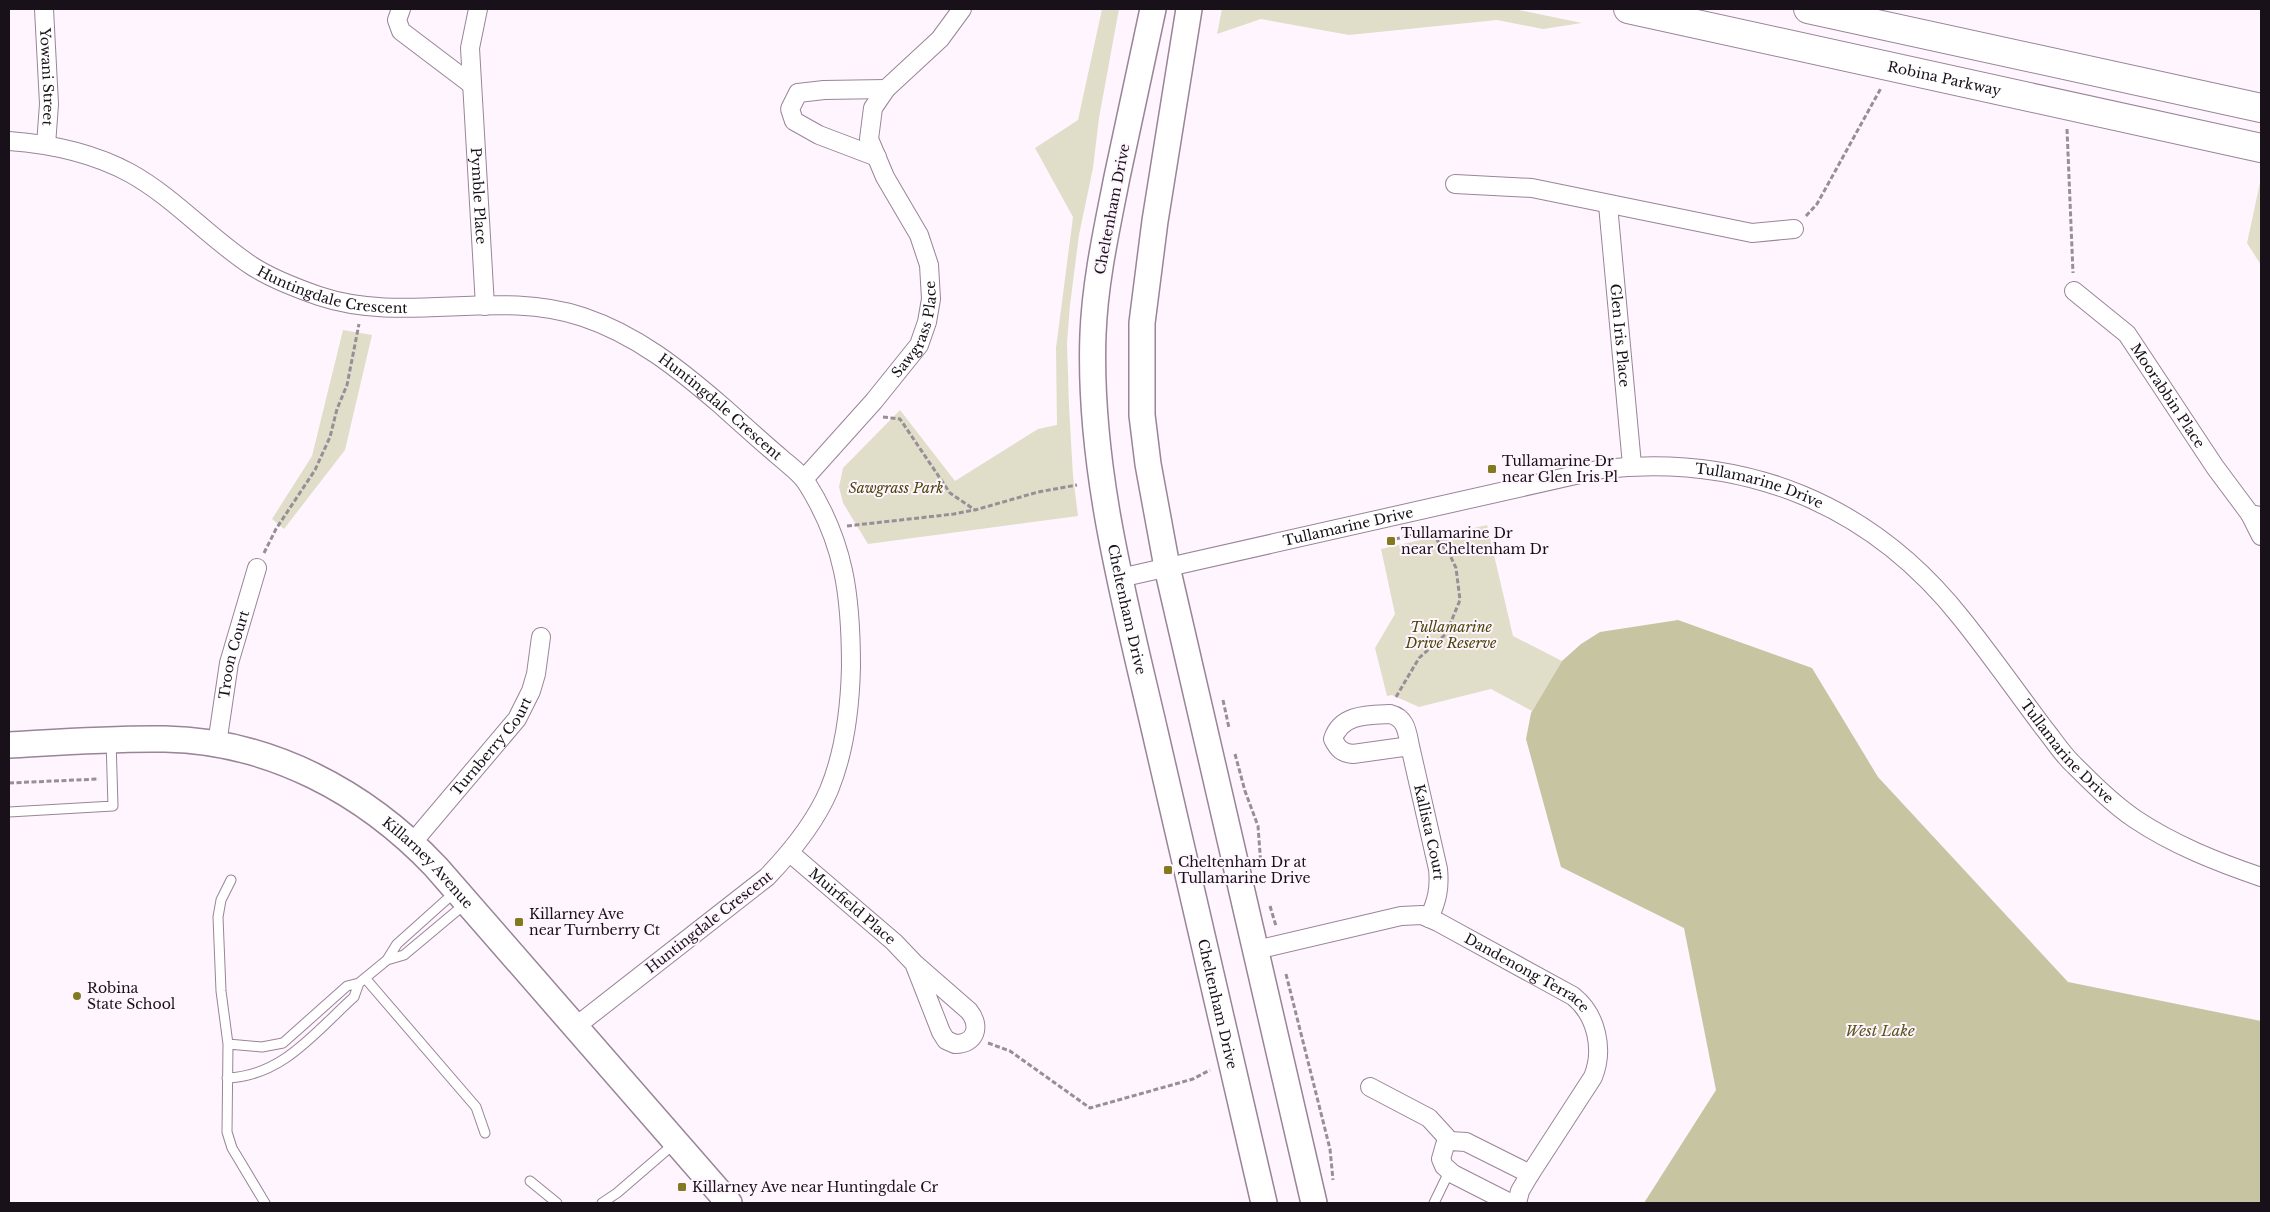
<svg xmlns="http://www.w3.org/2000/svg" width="2270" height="1212" viewBox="0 0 2270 1212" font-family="'Libre Baskerville',serif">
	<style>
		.green { fill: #e0dec9 }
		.water { fill: #c7c4a2 }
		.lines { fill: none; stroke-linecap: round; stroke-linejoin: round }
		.lane-casing { stroke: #9a8499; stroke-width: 11 }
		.street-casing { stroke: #9a8499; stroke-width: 20 }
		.secondary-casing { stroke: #9a8499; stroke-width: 28 }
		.primary-casing { stroke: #9a8499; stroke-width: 30 }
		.path { stroke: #978e96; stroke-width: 3; stroke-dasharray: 5 2.5; stroke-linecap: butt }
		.lane { stroke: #fff; stroke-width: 9 }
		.street { stroke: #fff; stroke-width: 18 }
		.secondary { stroke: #fff; stroke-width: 25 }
		.primary { stroke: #fff; stroke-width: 28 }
		.poi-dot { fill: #837a20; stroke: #fff5fe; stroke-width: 2 }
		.labels { text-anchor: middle; stroke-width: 4; stroke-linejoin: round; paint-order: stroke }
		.street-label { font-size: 14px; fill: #191119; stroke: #fff5fe }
		.poi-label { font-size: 14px; fill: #191119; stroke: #fff5fe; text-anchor: start }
		.park-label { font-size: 14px; font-style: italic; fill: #4a4408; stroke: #fff5fe }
		.water-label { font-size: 15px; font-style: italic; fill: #59541c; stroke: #fff5fe }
	</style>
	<rect width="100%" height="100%" fill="#fff5fe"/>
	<path class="green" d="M1102 9H1119L1099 118 1093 168 1079 235 1070 305 1067 343 1069 406 1073 476 1078 516 868 544 843 503 839 487 843 468 900 410 955 481 1038 429 1057 425 1056 348 1073 217 1035 148 1078 120Z
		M1222 9H1514L1582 23 1543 29 1497 20 1349 35 1261 19 1217 34Z
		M2261 178V265L2247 243Z
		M343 330 372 335 345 450 284 529 272 519 312 456Z
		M1487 525 1513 636 1562 661 1532 711 1491 689 1419 707 1392 695 1387 696 1375 648 1395 614 1381 549Z"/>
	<path class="water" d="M1678 620 1812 668 1878 777 2068 982 2261 1021V1203H1644L1716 1090 1684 928 1561 867 1526 739 1531 713 1562 661 1581 644 1600 632Z"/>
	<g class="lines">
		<defs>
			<path id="lane" d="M9 812 113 806 111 740
				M231 880 221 900 218 917 221 991 228 1044 227 1132 232 1148 265 1203
				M387 960 404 955 465 904
				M365 978 476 1107 485 1133
				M228 1044 262 1047 283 1043 347 986 359 983 387 960 397 944 455 892
				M227 1078C283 1076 315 1032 354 997L359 983
				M530 1181 557 1203
				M602 1203 617 1193 675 1143
				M1434 1203 1449 1172"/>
			<g id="street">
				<path id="s1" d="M44 9 49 104 46 145"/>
				<path d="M401 9 397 20 401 31 471 84"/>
				<path id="s2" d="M478 9 470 48 485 306"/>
				<path id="s3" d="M9 141C51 144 93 153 130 173 175 198 209 238 252 266 272 279 296 288 319 296 405 325 497 288 583 317 637 335 679 369 722 406 742 424 762 442 782 459 790 466 800 473 806 482 845 543 851 597 851 667 850 709 845 751 829 790 815 823 791 852 767 877L575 1027"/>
				<path d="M877 157 819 135 794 121 790 109 798 93 824 90 886 89"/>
				<path d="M1455 184 1532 188 1752 233 1794 229"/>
				<path id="s4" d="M1608 205 1632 465"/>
				<path id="s5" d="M2074 291 2127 334 2215 467 2250 514 2261 516"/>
				<path id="s6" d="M804 479 874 401 919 345 927 322 931 299 929 265 919 235 885 177 869 139 873 108 886 89 940 39 962 9"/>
				<path d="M2250 514 2261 536"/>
				<path id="s7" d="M1120 578 1602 469C1747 453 1872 505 1962 619 1990 654 2016 691 2043 727 2053 739 2062 754 2074 765 2093 784 2113 804 2135 819 2174 845 2217 862 2261 877"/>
				<path id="s8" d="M217 744 229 663 257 568"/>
				<path id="s9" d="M1410 746C1407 731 1406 718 1390 714 1367 715 1341 714 1333 739 1338 749 1342 753 1353 754L1410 746 1438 869C1440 888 1437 901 1429 918"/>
				<path id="s10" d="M413 842 517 719 531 691 536 674 541 637"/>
				<path id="s11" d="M790 853 894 942 914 963 969 1011C981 1026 976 1044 955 1044L946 1040 941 1032 914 963"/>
				<path id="s12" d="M1256 950 1401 916 1422 915 1438 922 1573 996C1597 1015 1604 1050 1593 1077L1530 1174 1520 1191 1517 1203"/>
				<path d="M1370 1087 1429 1118 1450 1141"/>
				<path d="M1510 1203 1453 1174 1444 1166 1441 1159 1445 1145 1450 1141 1466 1142 1530 1174"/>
			</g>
			<g id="secondary">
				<path id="s13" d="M1153 9C1141 65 1129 121 1117 177 1107 228 1095 281 1093 334 1088 468 1125 602 1155 732 1191 889 1227 1046 1264 1203"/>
				<path d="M1189 9 1155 221 1142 323V415L1148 464 1167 567 1314 1203"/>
				<path id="s14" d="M9 745C61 742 113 738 165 739 270 741 365 792 436 867L729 1203"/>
			</g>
			<g id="primary">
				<path id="s15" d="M1628 9 2261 148"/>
				<path d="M1808 9 2261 108"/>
			</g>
		</defs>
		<use href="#lane" class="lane-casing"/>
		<use href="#street" class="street-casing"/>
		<use href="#secondary" class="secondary-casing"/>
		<use href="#primary" class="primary-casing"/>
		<path class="path" d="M2067 129 2073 273
			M1806 216 1817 204 1881 88
			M883 417 900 419 950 493 975 510 1038 492 1077 485
			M847 526 954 514 974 510
			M1395 539 1422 533
			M264 553 276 529 315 470 330 437 337 409 347 385 359 324
			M1396 697 1419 658 1446 634 1460 600 1456 568 1449 553 1433 536 1422 533 1421 528
			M1223 700 1229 728
			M1235 754 1245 791 1258 826 1261 866
			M9 783 99 779
			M1270 906 1276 926
			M1286 974 1330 1149 1333 1180
			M988 1043 1010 1051 1090 1108 1193 1079 1210 1070"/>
		<use href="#lane" class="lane"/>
		<use href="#street" class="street"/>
		<use href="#secondary" class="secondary"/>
		<use href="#primary" class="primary"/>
	</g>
	<g class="poi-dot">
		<rect x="1487" y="464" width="10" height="10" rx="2.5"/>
		<rect x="1386" y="536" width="10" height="10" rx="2.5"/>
		<rect x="1163" y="865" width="10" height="10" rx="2.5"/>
		<rect x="514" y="917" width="10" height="10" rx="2.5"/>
		<circle cx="77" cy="996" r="5"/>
		<rect x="677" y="1182" width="10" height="10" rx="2.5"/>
	</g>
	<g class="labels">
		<g class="street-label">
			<text dy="5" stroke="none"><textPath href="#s1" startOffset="68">Yowani Street</textPath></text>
			<text dy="5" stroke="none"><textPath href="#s15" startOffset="324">Robina Parkway</textPath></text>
			<text dy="5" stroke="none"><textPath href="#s2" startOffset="188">Pymble Place</textPath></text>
			<text transform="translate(1112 209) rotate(-79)" y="5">Cheltenham Drive</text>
			<text dy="5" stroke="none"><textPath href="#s3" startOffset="365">Huntingdale Crescent</textPath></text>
			<text dy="5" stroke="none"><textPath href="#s6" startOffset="190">Sawgrass Place</textPath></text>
			<text dy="5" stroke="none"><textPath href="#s4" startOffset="131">Glen Iris Place</textPath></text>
			<text dy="5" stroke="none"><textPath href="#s5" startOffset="142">Moorabbin Place</textPath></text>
			<text dy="5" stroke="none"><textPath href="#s3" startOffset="785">Huntingdale Crescent</textPath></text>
			<text dy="5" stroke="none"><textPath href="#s7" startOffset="654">Tullamarine Drive</textPath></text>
			<text dy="5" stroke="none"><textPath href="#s7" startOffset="234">Tullamarine Drive</textPath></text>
			<text dy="5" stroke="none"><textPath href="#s13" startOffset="609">Cheltenham Drive</textPath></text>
			<text dy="5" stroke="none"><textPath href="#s8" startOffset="91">Troon Court</textPath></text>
			<text dy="5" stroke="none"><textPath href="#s10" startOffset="124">Turnberry Court</textPath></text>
			<text dy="5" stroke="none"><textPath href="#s7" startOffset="1072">Tullamarine Drive</textPath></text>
			<text dy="5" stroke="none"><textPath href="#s9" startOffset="280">Kallista Court</textPath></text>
			<text dy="5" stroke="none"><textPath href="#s14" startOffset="455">Killarney Avenue</textPath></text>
			<text dy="5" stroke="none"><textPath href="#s11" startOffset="82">Muirfield Place</textPath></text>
			<text transform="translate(709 922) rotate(-38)" y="5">Huntingdale Crescent</text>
			<text dy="5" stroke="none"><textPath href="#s12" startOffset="290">Dandenong Terrace</textPath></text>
			<text dy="5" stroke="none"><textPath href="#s13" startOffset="1014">Cheltenham Drive</textPath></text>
		</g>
		<g class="poi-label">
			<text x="1502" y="466">Tullamarine Dr<tspan x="1502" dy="16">near Glen Iris Pl</tspan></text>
			<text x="1401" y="538">Tullamarine Dr<tspan x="1401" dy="16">near Cheltenham Dr</tspan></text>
			<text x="1178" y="867">Cheltenham Dr at<tspan x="1178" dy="16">Tullamarine Drive</tspan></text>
			<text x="529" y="919">Killarney Ave<tspan x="529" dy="16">near Turnberry Ct</tspan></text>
			<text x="87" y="993">Robina<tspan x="87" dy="16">State School</tspan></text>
			<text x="692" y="1192">Killarney Ave near Huntingdale Cr</text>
		</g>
		<g class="park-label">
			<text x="896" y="493">Sawgrass Park</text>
			<text x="1451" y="632">Tullamarine<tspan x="1451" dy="16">Drive Reserve</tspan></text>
		</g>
		<g class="water-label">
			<text x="1880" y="1036">West Lake</text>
		</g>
	</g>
	<rect width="2270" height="1212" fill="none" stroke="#191119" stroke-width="20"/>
</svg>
